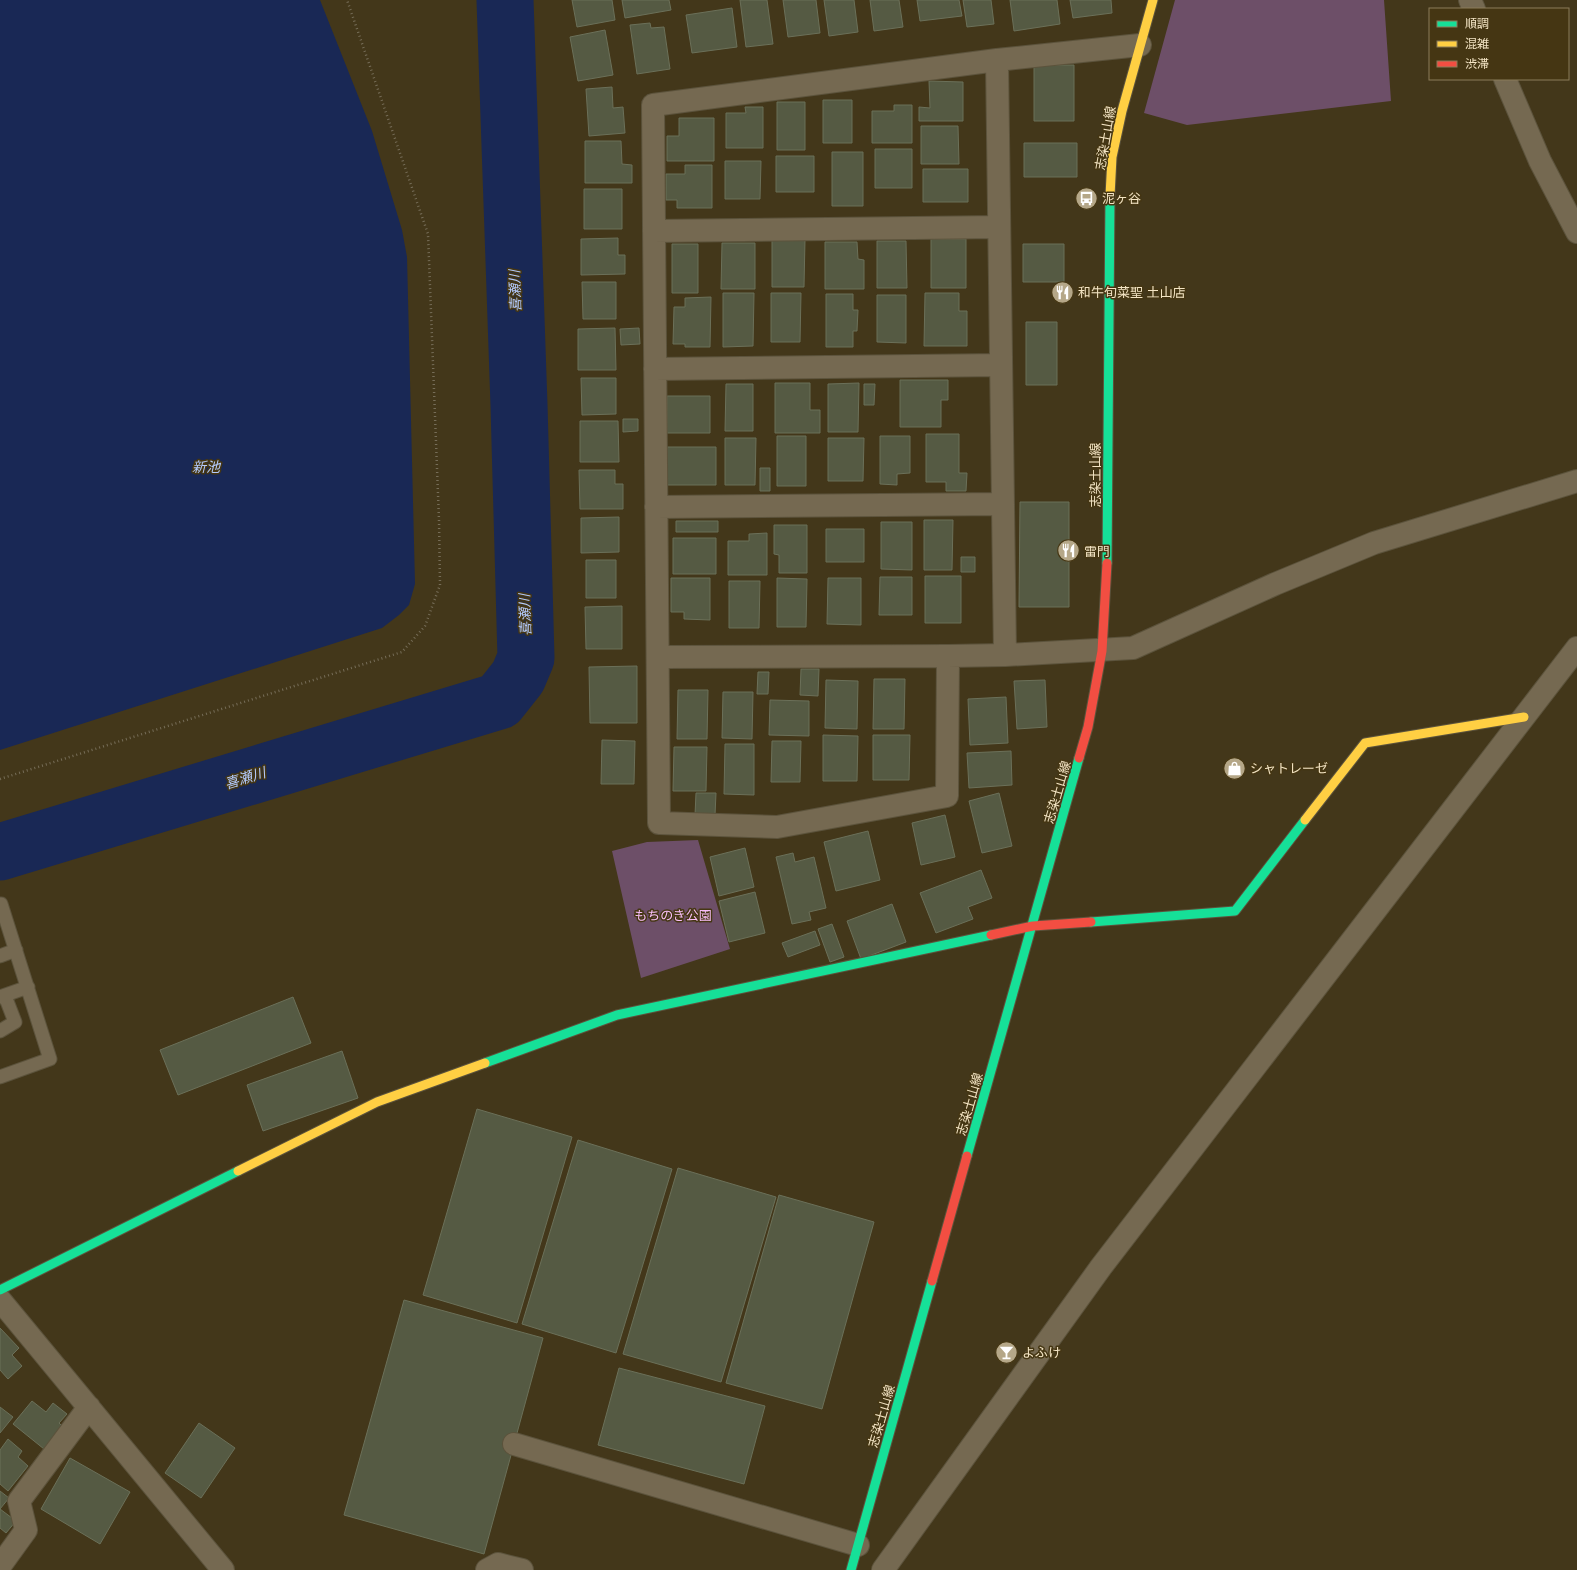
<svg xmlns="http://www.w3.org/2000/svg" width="1577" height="1570" viewBox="0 0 1577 1570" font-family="'DM Sans','Noto Sans JP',sans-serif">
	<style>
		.green { fill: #6d4f68 }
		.water { fill: #192855 }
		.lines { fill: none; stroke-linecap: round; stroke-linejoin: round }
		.river { stroke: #192855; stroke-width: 57 }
		.building { fill: #555a43; stroke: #6b7059 }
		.lane-casing { stroke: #5c533c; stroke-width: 15 }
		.street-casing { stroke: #5c533c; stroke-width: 24 }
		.fast-casing { stroke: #5c533c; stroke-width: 11 }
		.slow-casing { stroke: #5c533c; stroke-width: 11 }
		.jam-casing { stroke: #5c533c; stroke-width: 11 }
		.path { stroke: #766d58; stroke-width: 2.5; stroke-dasharray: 1 3; stroke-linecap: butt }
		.lane { stroke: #756951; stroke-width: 13 }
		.street { stroke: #756951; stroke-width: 22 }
		.fast { stroke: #16e098; stroke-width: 9 }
		.slow { stroke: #ffcf43; stroke-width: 9 }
		.jam { stroke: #f24e42; stroke-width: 9 }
		.labels { text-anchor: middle; stroke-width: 3; stroke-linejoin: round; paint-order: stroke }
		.street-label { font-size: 13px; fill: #f3e4c4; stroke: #453613 }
		.poi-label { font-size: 13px; fill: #f3e4c4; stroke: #453613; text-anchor: start }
		.park-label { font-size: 13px; fill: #f9bffa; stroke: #453613 }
		.water-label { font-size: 14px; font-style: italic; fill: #b3cafd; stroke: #453613 }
	</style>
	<rect width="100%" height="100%" fill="#43371a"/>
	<path class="green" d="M1175 0H1384L1391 101 1187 125 1144 113Z
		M698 840 730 949 641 978 612 851 647 842Z"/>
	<path class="water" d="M0 0H320L372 131 402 230 407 257 415 584 409 605 399 615 382 628 0 750Z"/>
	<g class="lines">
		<path class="river" d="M0 852 499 701 518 677 526 658 519 405 505 0"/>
	</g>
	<path class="building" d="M572 0H612L615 20 577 27Z
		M622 0H669L671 10 625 18Z
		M740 0H767L773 44 746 47Z
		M783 0H816L820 33 788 37Z
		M824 0H854L858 32 829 36Z
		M870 0H899L903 27 874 31Z
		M917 0H959L962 16 920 21Z
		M963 0H991L994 24 967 27Z
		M1010 0H1057L1060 24 1014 31Z
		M1070 0H1111L1112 13 1073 18Z
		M732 8 737 47 692 53 686 15Z
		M650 23 651 28 664 27 670 69 637 74 630 25Z
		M605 30 613 75 578 81 570 37Z
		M1034 65H1074V121H1034Z
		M929 81 963 82V121H919V107L930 108Z
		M612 87 613 108 623 107 625 133 589 136 586 89Z
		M823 100H852V143H823Z
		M777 102H805V150H777Z
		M894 105H912V143H872V111H894Z
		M745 107H763V148H726V113H746Z
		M679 118H714V161H667V136H679Z
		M921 126H958L959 164H921Z
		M585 141H621L622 164 632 165V183H585Z
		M1024 143H1077V177H1024Z
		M875 149H912V188H875Z
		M832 152H863V206H832Z
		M776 156H814V192H776Z
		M725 161H761L760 199H725Z
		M685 165H712V208H677V200H666V174H685Z
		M923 169H968V202H923Z
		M584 189H622V229H584Z
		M618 238V255H625V274L581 275V239Z
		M772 238 805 239 804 287H772Z
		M931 239H966V288H931Z
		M877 241H906L907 288H877Z
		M825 242H857L858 259 864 260V289H825Z
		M722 243H755V289H721Z
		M672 244H698V293H672Z
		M1023 244H1064V282H1023Z
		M582 282H616V319H583Z
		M723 293H754L753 346 723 347Z
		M771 293H801L800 342H771Z
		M925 293H959V311H967V346H924Z
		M826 294H853V310H858L857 331H853V347H826Z
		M877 295H906V343L877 342Z
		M711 297 710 347H685V344H673L674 307H685V298Z
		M1026 322H1057V385H1026Z
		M615 328 616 370H578V329Z
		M639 328 640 344 621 345 620 329Z
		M581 378H616V414L582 415Z
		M900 380H948V400H941V427H900Z
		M775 383H810V410H820V433H775Z
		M859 383 858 432H828V384Z
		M726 384H753V431H725Z
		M864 384H875L874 405H864Z
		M667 396H710V433H667Z
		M623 419H638V431L623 432Z
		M580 421H618L619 462H580Z
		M926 434H959V473H967L966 491H946V482H926Z
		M777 436H806V486H777Z
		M880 436H910V473L897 474V485L880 484Z
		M725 438H756L755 485H725Z
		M828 438H864L863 481H828Z
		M667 447H716V485H666Z
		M760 468H770V491H760Z
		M579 470H615V484H623V509H580Z
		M1020 502H1069V607H1019Z
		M619 517V552L581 553V518Z
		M924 520H953L952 570H924Z
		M676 521H718V532H676Z
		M881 522H912V570L881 569Z
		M774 525H807V573H779V555L774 554Z
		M826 529H864V562H826Z
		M767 533V575H728V541H749V534Z
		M673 538H716V574H673Z
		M961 557H975V572H961Z
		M586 560H616V598H586Z
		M925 576H961V623H925Z
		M880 577H912V615H879Z
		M671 578H710V620L684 619V612H671Z
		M777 578 807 579 806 627H777Z
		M828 578H861V625L827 624Z
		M729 581H760L759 628H729Z
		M622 606V649H586L585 607Z
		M637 666V723H590L589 667Z
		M801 669H819L818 696 800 695Z
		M758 672H769L768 694H757Z
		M874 679H905L904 729H873Z
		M826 680 858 681 857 729 825 728Z
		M1045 680 1047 727 1017 729 1014 681Z
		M678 690H708L707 739H677Z
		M723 692H753L752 739 722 738Z
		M1006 697 1008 743 970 745 968 699Z
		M770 700 809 701V736L769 735Z
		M823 735 858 736 857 781H823Z
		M873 735H910L909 780H873Z
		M602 740 635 741 634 784H601Z
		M772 741H801L800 782H771Z
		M725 744H754V795L724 794Z
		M674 747H707L706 791H673Z
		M1011 751 1012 785 969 788 967 753Z
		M696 793H716L715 815H695Z
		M999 793 1012 846 982 853 969 801Z
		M945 815 955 857 921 865 912 823Z
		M868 831 880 880 836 891 824 842Z
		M745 848 754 887 719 896 710 857Z
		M793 853 795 862 814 857 826 908 809 912 811 920 792 924 776 857Z
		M981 870 992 898 968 907 973 919 936 933 920 893Z
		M755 892 765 933 729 942 719 901Z
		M892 904 906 942 861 959 847 921Z
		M832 924 844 957 830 962 818 929Z
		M815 931 820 945 788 957 782 943Z
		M293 997 311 1043 178 1095 160 1050Z
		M342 1051 358 1098 263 1131 247 1085Z
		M477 1109 572 1137 517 1323 423 1295Z
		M578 1140 672 1169 616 1353 522 1324Z
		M678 1168 776 1197 721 1382 623 1354Z
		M779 1195 874 1222 822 1409 726 1383Z
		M404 1300 543 1338 484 1554 344 1515Z
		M0 1328 19 1348 12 1355 22 1366 8 1379 0 1370Z
		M619 1368 765 1406 744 1484 598 1445Z
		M32 1401 46 1412 53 1403 67 1414 59 1423 62 1426 44 1449 13 1424Z
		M0 1407 13 1417 0 1433Z
		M199 1423 235 1448 201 1498 165 1473Z
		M8 1439 22 1451 18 1457 28 1466 8 1491 0 1484V1450Z
		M70 1458 130 1492 100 1544 41 1509Z
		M0 1491 9 1498 0 1509 16 1521 6 1533 0 1528Z"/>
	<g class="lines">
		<defs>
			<path id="lane" d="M0 904H1L50 1059 0 1077
				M0 956 16 950
				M0 997 28 987
				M0 1031 15 1022 5 996"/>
			<path id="street" d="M1470 0 1474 9
				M997 60 1005 655
				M1505 79 1540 161 1577 232
				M654 231 999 227
				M655 369 1001 365
				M656 507 1003 504
				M948 656 947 796 777 827 659 823 653 105 997 60 1140 45
				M658 657 948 656 1005 655 1133 648 1275 584 1374 543 1577 481
				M0 1300 223 1570
				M514 1444 858 1545
				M0 1566 26 1530 19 1501 89 1407
				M487 1570 498 1564 522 1570
				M883 1570 1101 1267 1577 648"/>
			<path id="fast" d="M1107 563 1110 196
				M1091 922 1235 911 1305 820
				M485 1063 617 1015 991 935
				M967 1156 1079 758
				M0 1290 238 1171
				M851 1570 932 1281"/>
			<path id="slow" d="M1110 196 1112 157 1122 111 1153 0
				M1305 820 1365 743 1524 717
				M238 1171 377 1102 485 1063"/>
			<path id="jam" d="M1079 758 1088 727 1102 651 1107 563
				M991 935 1033 926 1091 922
				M932 1281 967 1156"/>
		</defs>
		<use href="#lane" class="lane-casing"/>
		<use href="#street" class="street-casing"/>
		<use href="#fast" class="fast-casing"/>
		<use href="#slow" class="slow-casing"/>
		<use href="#jam" class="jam-casing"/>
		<path class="path" d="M0 779 402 652 425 626 440 585 439 520 428 234 347 0"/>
		<use href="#lane" class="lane"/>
		<use href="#street" class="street"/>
		<use href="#fast" class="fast"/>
		<use href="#slow" class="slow"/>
		<use href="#jam" class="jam"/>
	</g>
	<defs>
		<symbol id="bus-disc" viewBox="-11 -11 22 22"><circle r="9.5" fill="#b5a788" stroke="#453613"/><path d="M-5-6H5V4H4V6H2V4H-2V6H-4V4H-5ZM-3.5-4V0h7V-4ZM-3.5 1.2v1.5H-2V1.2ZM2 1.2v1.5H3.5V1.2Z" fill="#fff"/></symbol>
		<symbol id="restaurant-disc" viewBox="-11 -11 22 22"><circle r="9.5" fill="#b5a788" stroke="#453613"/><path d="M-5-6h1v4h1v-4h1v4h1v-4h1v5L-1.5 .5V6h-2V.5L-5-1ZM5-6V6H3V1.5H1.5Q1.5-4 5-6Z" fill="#fff"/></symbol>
		<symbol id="shop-disc" viewBox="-11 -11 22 22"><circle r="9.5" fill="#b5a788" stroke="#453613"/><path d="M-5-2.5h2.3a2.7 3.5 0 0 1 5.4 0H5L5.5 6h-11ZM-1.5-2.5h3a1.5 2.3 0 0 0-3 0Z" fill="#fff"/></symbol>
		<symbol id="bar-disc" viewBox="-11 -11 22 22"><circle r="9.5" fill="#b5a788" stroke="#453613"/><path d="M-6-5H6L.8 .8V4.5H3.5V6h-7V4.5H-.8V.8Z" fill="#fff"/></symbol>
	</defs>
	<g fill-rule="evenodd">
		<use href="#bus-disc" x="1074" y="186" width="25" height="25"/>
		<use href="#restaurant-disc" x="1050" y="280" width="25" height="25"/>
		<use href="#restaurant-disc" x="1056" y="538" width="25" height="25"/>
		<use href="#shop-disc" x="1222" y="756" width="25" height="25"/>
		<use href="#bar-disc" x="994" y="1340" width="25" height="25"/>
	</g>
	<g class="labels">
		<g class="street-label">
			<text transform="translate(1105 138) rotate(-80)" y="5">志染土山線</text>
			<text transform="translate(1095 475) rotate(-90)" y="5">志染土山線</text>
			<text transform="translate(1057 792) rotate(-74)" y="5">志染土山線</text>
			<text transform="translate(969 1104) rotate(-74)" y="5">志染土山線</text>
			<text transform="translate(881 1416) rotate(-74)" y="5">志染土山線</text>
		</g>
		<g class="poi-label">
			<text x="1102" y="203">泥ヶ谷</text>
			<text x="1078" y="297">和牛旬菜聖 土山店</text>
			<text x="1084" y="556">雷門</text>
			<text x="1250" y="773">シャトレーゼ</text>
			<text x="1022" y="1357">よふけ</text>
		</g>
		<g class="park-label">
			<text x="673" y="920">もちのき公園</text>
		</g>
		<g class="water-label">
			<text transform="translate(515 291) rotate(-92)" y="5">喜瀬川</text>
			<text x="206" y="472">新池</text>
			<text transform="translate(525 615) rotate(-92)" y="5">喜瀬川</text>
			<text transform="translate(245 778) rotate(-17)" y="5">喜瀬川</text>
		</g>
	</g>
	<rect x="1429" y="8" width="140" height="72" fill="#453613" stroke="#8b7c5a"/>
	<rect x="1437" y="21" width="20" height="6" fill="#16e098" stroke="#8b7c5a"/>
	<text x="1465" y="28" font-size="12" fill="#f3e4c4">順調</text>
	<rect x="1437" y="41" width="20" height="6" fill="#ffcf43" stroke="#8b7c5a"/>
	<text x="1465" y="48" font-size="12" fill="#f3e4c4">混雑</text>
	<rect x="1437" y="61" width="20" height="6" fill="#f24e42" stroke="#8b7c5a"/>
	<text x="1465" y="68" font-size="12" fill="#f3e4c4">渋滞</text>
</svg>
